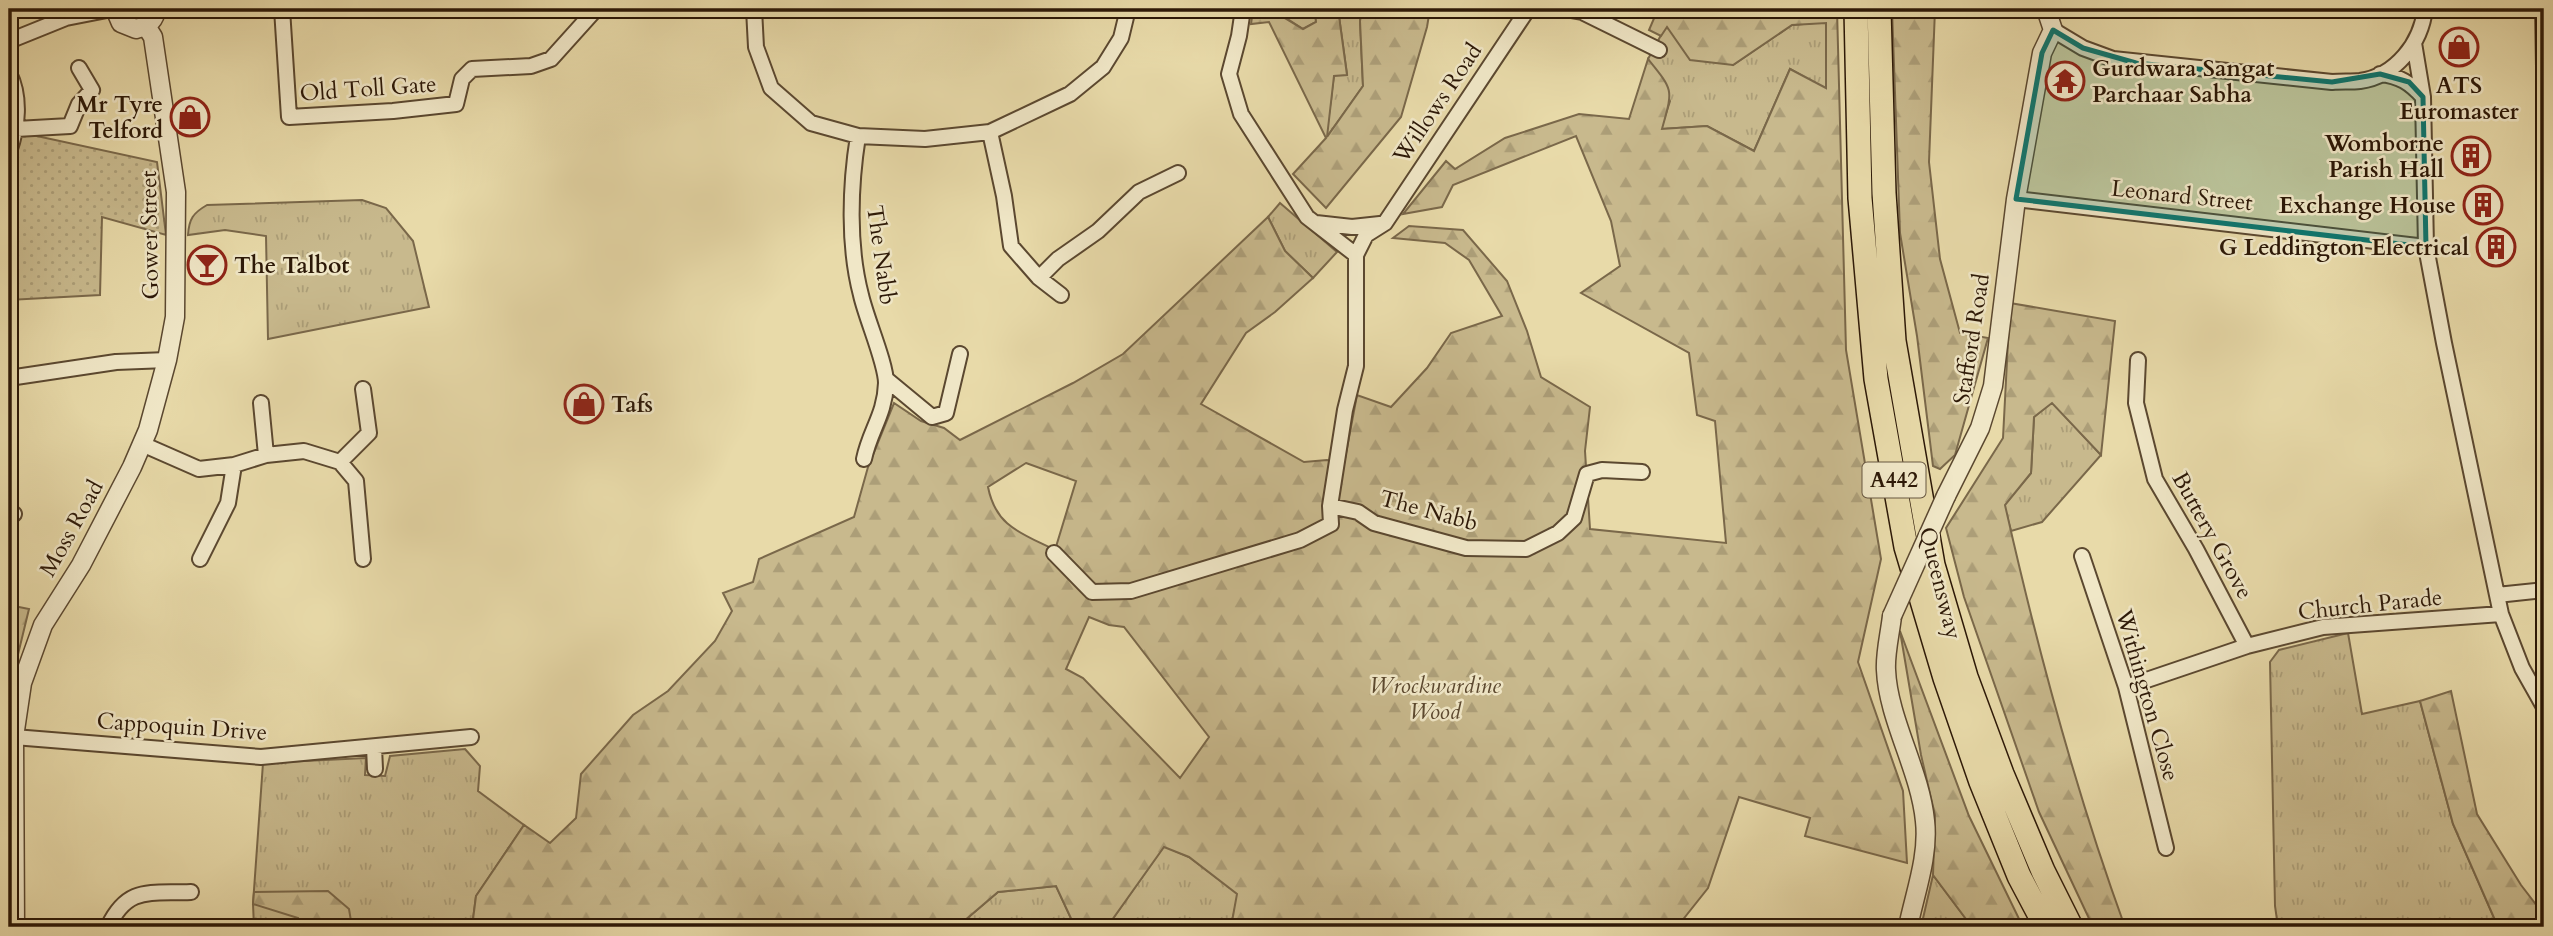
<svg xmlns="http://www.w3.org/2000/svg" width="2553" height="936" viewBox="0 0 2553 936" font-family="Cardo,serif">
	<style>
		.grass { fill: url(#grass-tufts); stroke: #7a684a; stroke-width: 2 }
		.forest { fill: url(#forest-firs); stroke: #7a684a; stroke-width: 2; fill-rule: evenodd }
		.park { fill: url(#park-dots); stroke: #7a684a; stroke-width: 2 }
		.lines { fill: none; stroke-linecap: round; stroke-linejoin: round }
		.minor-casing { stroke: #5b4830; stroke-width: 18 }
		.tertiary-casing { stroke: #5b4830; stroke-width: 21 }
		.trunk-casing { stroke: #2c1807; stroke-width: 26 }
		.minor { stroke: #f0e7c7; stroke-width: 14 }
		.tertiary { stroke: #f0e7c7; stroke-width: 18 }
		.trunk { stroke: #e8daa9; stroke-width: 23 }
		.tertiary-bridge-casing { stroke: #5b4830; stroke-width: 21; stroke-linecap: butt }
		.tertiary-bridge { stroke: #f0e7c7; stroke-width: 18 }
		.marked { fill: #0f766e; fill-opacity: 0.2; stroke: #0f766e; stroke-width: 5; stroke-linejoin: round }
		.labels { text-anchor: middle; stroke-width: 5; stroke-linejoin: round; paint-order: stroke }
		.shield { fill: #f0e7c7; stroke: #675641; stroke-width: 2 }
		.shield-label { font-size: 21px; font-weight: bold; fill: #2c1807 }
		.poi-label { font-size: 23px; font-weight: bold; fill: #2c1807; stroke: #f0e7c7; text-anchor: end }
		.street-label { font-size: 23px; fill: #2c1807; stroke: #f0e7c7 }
		.park-label { font-size: 23px; font-style: italic; fill: #5b482f; stroke: #f0e7c7 }
	</style>
	<defs>
		<pattern id="grass-tufts" width="24" height="20" patternUnits="userSpaceOnUse" patternTransform="scale(1.75)"><rect width="24" height="20" fill="#c8b98d"/><path d="M3 7l-1-3M5 7V3M7 7l1-3M15 17l-1-3M17 17v-4M19 17l1-3" fill="none" stroke="#ac9e78"/></pattern>
		<pattern id="forest-firs" width="22" height="20" patternUnits="userSpaceOnUse" patternTransform="scale(1.75)"><rect width="22" height="20" fill="#c8b98d"/><path d="M5 1l3.5 6h-7zM16 11l3.5 6h-7z" fill="#ac9e78"/></pattern>
		<pattern id="park-dots" width="8" height="8" patternUnits="userSpaceOnUse" patternTransform="scale(1.75)"><rect width="8" height="8" fill="#c8b98d"/><path d="M2 2h.1M6 6h.1" fill="none" stroke="#ac9e78" stroke-width="1.8" stroke-linecap="round"/></pattern>
	</defs>
	<rect width="100%" height="100%" fill="#e8daa9"/>
	<filter id="stains"><feTurbulence type="fractalNoise" baseFrequency=".00286" numOctaves="4"/><feColorMatrix values="0 0 0 0 .2 0 0 0 0 .09 0 0 0 0 .02 0 0 0 .5 -.17"/></filter>
	<radialGradient id="worn" r=".72"><stop offset=".6" stop-color="#630" stop-opacity="0"/><stop offset="1" stop-color="#630" stop-opacity=".3"/></radialGradient>
	<path class="grass" d="M1284 9H1315L1316 22 1303 29 1283 16Z
		M1338 9H1362L1360 21 1363 86 1326 138 1334 75 1347 74Z
		M1826 22V89L1790 69 1754 151 1707 126 1661 129 1670 101 1648 59 1666 26 1733 65 1792 25Z
		M362 200 386 208 413 241 429 307 268 339 266 236 225 230 188 235C189 219 193 213 207 205Z
		M1280 203 1337 252 1313 278 1285 251 1268 217Z
		M2052 402 2101 455 2042 522 2011 531 2004 505 2031 473 2034 417Z
		M2348 633 2362 714 2420 701 2453 824 2498 927H2278L2275 906 2270 662 2279 650Z
		M465 749 480 766 478 791 524 825 476 896 472 927H254L253 904 263 763 366 758 365 775 385 776 390 756Z
		M1164 846 1189 857 1238 894 1231 927H1107Z
		M1933 875 1972 927H1921Z
		M1056 886 1075 927H957L998 892Z"/>
	<path class="forest" d="M1253 9H1284L1283 17 1303 29 1316 22 1315 9H1338L1347 75 1334 76 1327 137 1363 86 1360 21 1362 9H1430L1427 27 1401 117 1326 208 1293 174 1326 138 1269 22 1251 24Z
		M1658 9H1837L1846 350 1881 559 1858 662 1903 791 1907 863 1805 836 1810 818 1739 797 1708 888 1677 927H1231L1237 894 1189 857 1164 847 1107 927H1075L1056 886 998 892 957 927H472L476 896 524 825 550 843 576 818 581 774 633 715 668 691 715 641 732 611 723 593 753 582 759 559 854 517 868 467 894 403 921 421 944 428 960 440 1073 383 1123 354 1268 217 1285 251 1313 278 1275 312 1246 333 1201 404 1304 462 1327 460 1344 464 1357 395 1391 407 1427 368 1451 333 1502 316 1469 260 1445 243 1393 238 1409 226 1463 230 1507 281 1527 331 1541 377 1590 407 1585 451 1590 529 1726 543 1715 421 1697 415 1689 353 1581 293 1620 266 1611 221 1576 136 1453 185 1442 207 1403 214 1446 161 1455 169 1505 138 1579 114 1629 119 1648 59C1674 91 1673 89 1662 129L1707 126 1754 151 1790 69 1826 88V23L1792 25 1733 65 1690 60 1667 27 1661 36 1649 30ZM1026 463 1076 481 1055 550C1021 533 996 527 988 487ZM1089 617 1109 625 1124 627 1209 737 1180 778 1083 678 1066 669Z
		M1892 9H1935L1929 162 1940 259 1960 333 1988 338 1955 455 1940 469 1933 466 1917 336 1900 233Z
		M2010 303 2115 321 2101 455 2052 403 2034 417 2031 473 2005 505C2037 647 2075 790 2125 927H2093L2039 812 1964 597 1946 528 2003 438Z
		M9 605 29 609 13 675H9Z
		M1900 631 1969 816 2023 927H1972L1933 875 1935 815 1921 755Z
		M2451 691 2477 814 2521 885 2544 915V927H2498L2453 824 2420 701Z
		M328 891 349 909 352 927H298V918L253 904 254 892Z"/>
	<path class="park" d="M9 130 157 162 166 235 102 217 100 295 9 300Z"/>
	<g class="lines">
		<defs>
			<path id="minor" d="M282 9 289 117 393 111 456 104 462 79 472 69 531 66 551 59 596 9
				M754 9 756 47 771 88 811 123 858 136 925 139 990 132 1070 94 1103 67 1121 38 1128 9
				M1565 9 1582 12 1659 50
				M2543 9 2544 67
				M2053 30 2083 48 2113 59 2332 82C2341 81 2351 82 2360 81 2396 76 2421 43 2425 9
				M9 41 66 18 112 9
				M2414 43 2423 97 2426 247 2444 343 2501 614 2522 668 2544 707
				M9 73C21 97 18 127 9 152
				M2380 74C2400 76 2410 83 2423 97
				M16 129 70 126 79 104 92 90 79 68
				M990 132 1004 196 1011 246 1039 278 1058 259 1098 231 1139 192 1178 173
				M858 136C850 186 848 246 861 295 866 318 886 363 886 383 885 415 870 430 864 459
				M2016 199 2426 247
				M1316 223 1352 227 1380 224
				M1356 255 1366 235 1385 223 1528 9
				M1039 278 1061 295
				M2138 360 2136 403 2155 479 2196 549 2247 646
				M9 378 116 362 167 360
				M886 379 932 417 946 413 960 354
				M261 403 266 455
				M142 444 199 469 234 465 266 455 304 451 340 462 356 481 363 559
				M340 462 369 433 363 389
				M1330 506 1358 512 1374 523 1466 548 1526 549 1558 533 1574 518 1587 474 1602 470 1642 472
				M9 511 14 514
				M1054 553 1092 592 1131 591 1300 540 1331 524 1330 506 1345 410 1356 366V255L1307 217 1241 114 1229 74 1239 36 1243 9
				M2082 556 2126 687 2166 848
				M200 559 228 503 234 465
				M2497 595 2544 590
				M2126 687 2247 646 2323 627 2501 614
				M14 737 261 757 471 737
				M374 747 375 769
				M108 927C128 885 150 894 191 892"/>
			<path id="tertiary" d="M115 9 121 23 136 29C148 26 155 21 156 9
				M1946 496 1980 428 1993 386 2016 199 2042 53 2053 30 2046 9
				M1892 616C1890 634 1885 653 1886 670 1888 719 1920 770 1925 821 1929 856 1915 893 1908 927
				M15 927 14 737 22 683 43 625 81 565 132 467 148 430 167 360 175 317 176 192 153 37 146 26"/>
			<path id="trunk" d="M1856 9 1860 198 1876 379 1906 547 1945 678 1981 782 2019 876 2046 927
				M1879 9 1884 193 1894 341 1933 565 1966 677 2002 774 2043 871 2071 927"/>
		</defs>
		<use href="#minor" class="minor-casing"/>
		<use href="#tertiary" class="tertiary-casing"/>
		<use href="#trunk" class="trunk-casing"/>
		<use href="#minor" class="minor"/>
		<use href="#tertiary" class="tertiary"/>
		<use href="#trunk" class="trunk"/>
		<defs>
			<path id="tertiary-bridge" d="M1892 616 1946 496"/>
		</defs>
		<use href="#tertiary-bridge" class="tertiary-bridge-casing"/>
		<use href="#tertiary-bridge" class="tertiary-bridge"/>
	</g>
	<path class="marked" d="M2053 30 2083 48 2136 63 2332 82 2380 74 2409 82 2423 97 2426 247 2016 199 2042 53Z"/>
	<defs>
		<symbol id="shop-ring" viewBox="-11 -11 22 22"><circle r="9.5" fill="#f0e7c7" stroke="#8f2418" stroke-width="1.5"/><path d="M-5-2.5h2.3a2.7 3.5 0 0 1 5.4 0H5L5.5 6h-11ZM-1.5-2.5h3a1.5 2.3 0 0 0-3 0Z" fill="#8f2418"/></symbol>
		<symbol id="temple-ring" viewBox="-11 -11 22 22"><circle r="9.5" fill="#f0e7c7" stroke="#8f2418" stroke-width="1.5"/><path d="M0-6L5-2H3V0L6.5 2.5H4V6H1.5V3h-3V6H-4V2.5H-6.5L-3 0V-2H-5Z" fill="#8f2418"/></symbol>
		<symbol id="building-ring" viewBox="-11 -11 22 22"><circle r="9.5" fill="#f0e7c7" stroke="#8f2418" stroke-width="1.5"/><path d="M-4-6H4V6H1V3H-1V6H-4ZM-2.5-4.3h1.7v1.8h-1.7ZM.8-4.3h1.7v1.8H.8ZM-2.5-1h1.7V.8h-1.7ZM.8-1h1.7V.8H.8Z" fill="#8f2418"/></symbol>
		<symbol id="bar-ring" viewBox="-11 -11 22 22"><circle r="9.5" fill="#f0e7c7" stroke="#8f2418" stroke-width="1.5"/><path d="M-6-5H6L.8 .8V4.5H3.5V6h-7V4.5H-.8V.8Z" fill="#8f2418"/></symbol>
	</defs>
	<g fill-rule="evenodd">
		<use href="#shop-ring" x="2437" y="25" width="44" height="44"/>
		<use href="#temple-ring" x="2043" y="59" width="44" height="44"/>
		<use href="#shop-ring" x="168" y="95" width="44" height="44"/>
		<use href="#building-ring" x="2449" y="134" width="44" height="44"/>
		<use href="#building-ring" x="2461" y="183" width="44" height="44"/>
		<use href="#building-ring" x="2474" y="225" width="44" height="44"/>
		<use href="#bar-ring" x="185" y="243" width="44" height="44"/>
		<use href="#shop-ring" x="562" y="382" width="44" height="44"/>
	</g>
	<g class="labels">
		<rect class="shield" x="1862.5" y="462.5" width="63" height="35" rx="5"/>
		<g class="shield-label">
			<text x="1894" y="487">A442</text>
		</g>
		<g class="poi-label">
			<text x="2092" y="76" text-anchor="start">Gurdwara Sangat<tspan x="2092" dy="26">Parchaar Sabha</tspan></text>
			<text x="2459" y="93" text-anchor="middle">ATS<tspan x="2459" dy="26">Euromaster</tspan></text>
			<text x="163" y="112">Mr Tyre<tspan x="163" dy="26">Telford</tspan></text>
			<text x="2444" y="151">Womborne<tspan x="2444" dy="26">Parish Hall</tspan></text>
			<text x="2456" y="213">Exchange House</text>
			<text x="2469" y="255">G Leddington Electrical</text>
			<text x="234" y="273" text-anchor="start">The Talbot</text>
			<text x="611" y="412" text-anchor="start">Tafs</text>
		</g>
		<g class="street-label">
			<text transform="translate(368 88) rotate(-4)" y="8">Old Toll Gate</text>
			<text transform="translate(1437 103) rotate(-56)" y="8">Willows Road</text>
			<text transform="translate(2182 195) rotate(6)" y="8">Leonard Street</text>
			<text transform="translate(149 235) rotate(-91)" y="8">Gower Street</text>
			<text transform="translate(882 255) rotate(82)" y="8">The Nabb</text>
			<text transform="translate(1971 339) rotate(-81)" y="8">Stafford Road</text>
			<text transform="translate(1429 510) rotate(15)" y="8">The Nabb</text>
			<text transform="translate(71 528) rotate(-61)" y="8">Moss Road</text>
			<text transform="translate(2213 535) rotate(61)" y="8">Buttery Grove</text>
			<text transform="translate(1941 583) rotate(76)" y="8">Queensway</text>
			<text transform="translate(2370 604) rotate(-6)" y="8">Church Parade</text>
			<text transform="translate(2148 695) rotate(74)" y="8">Withington Close</text>
			<text transform="translate(182 726) rotate(4)" y="8">Cappoquin Drive</text>
		</g>
		<g class="park-label">
			<text x="1435" y="693">Wrockwardine<tspan x="1435" dy="26">Wood</tspan></text>
		</g>
	</g>
	<rect width="2553" height="936" fill="none" stroke="#e8daa9" stroke-width="35"/>
	<rect x="10" y="10" width="2532" height="915" fill="none" stroke="#2c1807" stroke-width="3.5"/>
	<rect x="18" y="18" width="2518" height="901" fill="none" stroke="#2c1807" stroke-width="2"/>
	<rect width="100%" height="100%" filter="url(#stains)"/>
	<rect width="100%" height="100%" fill="url(#worn)"/>
</svg>
